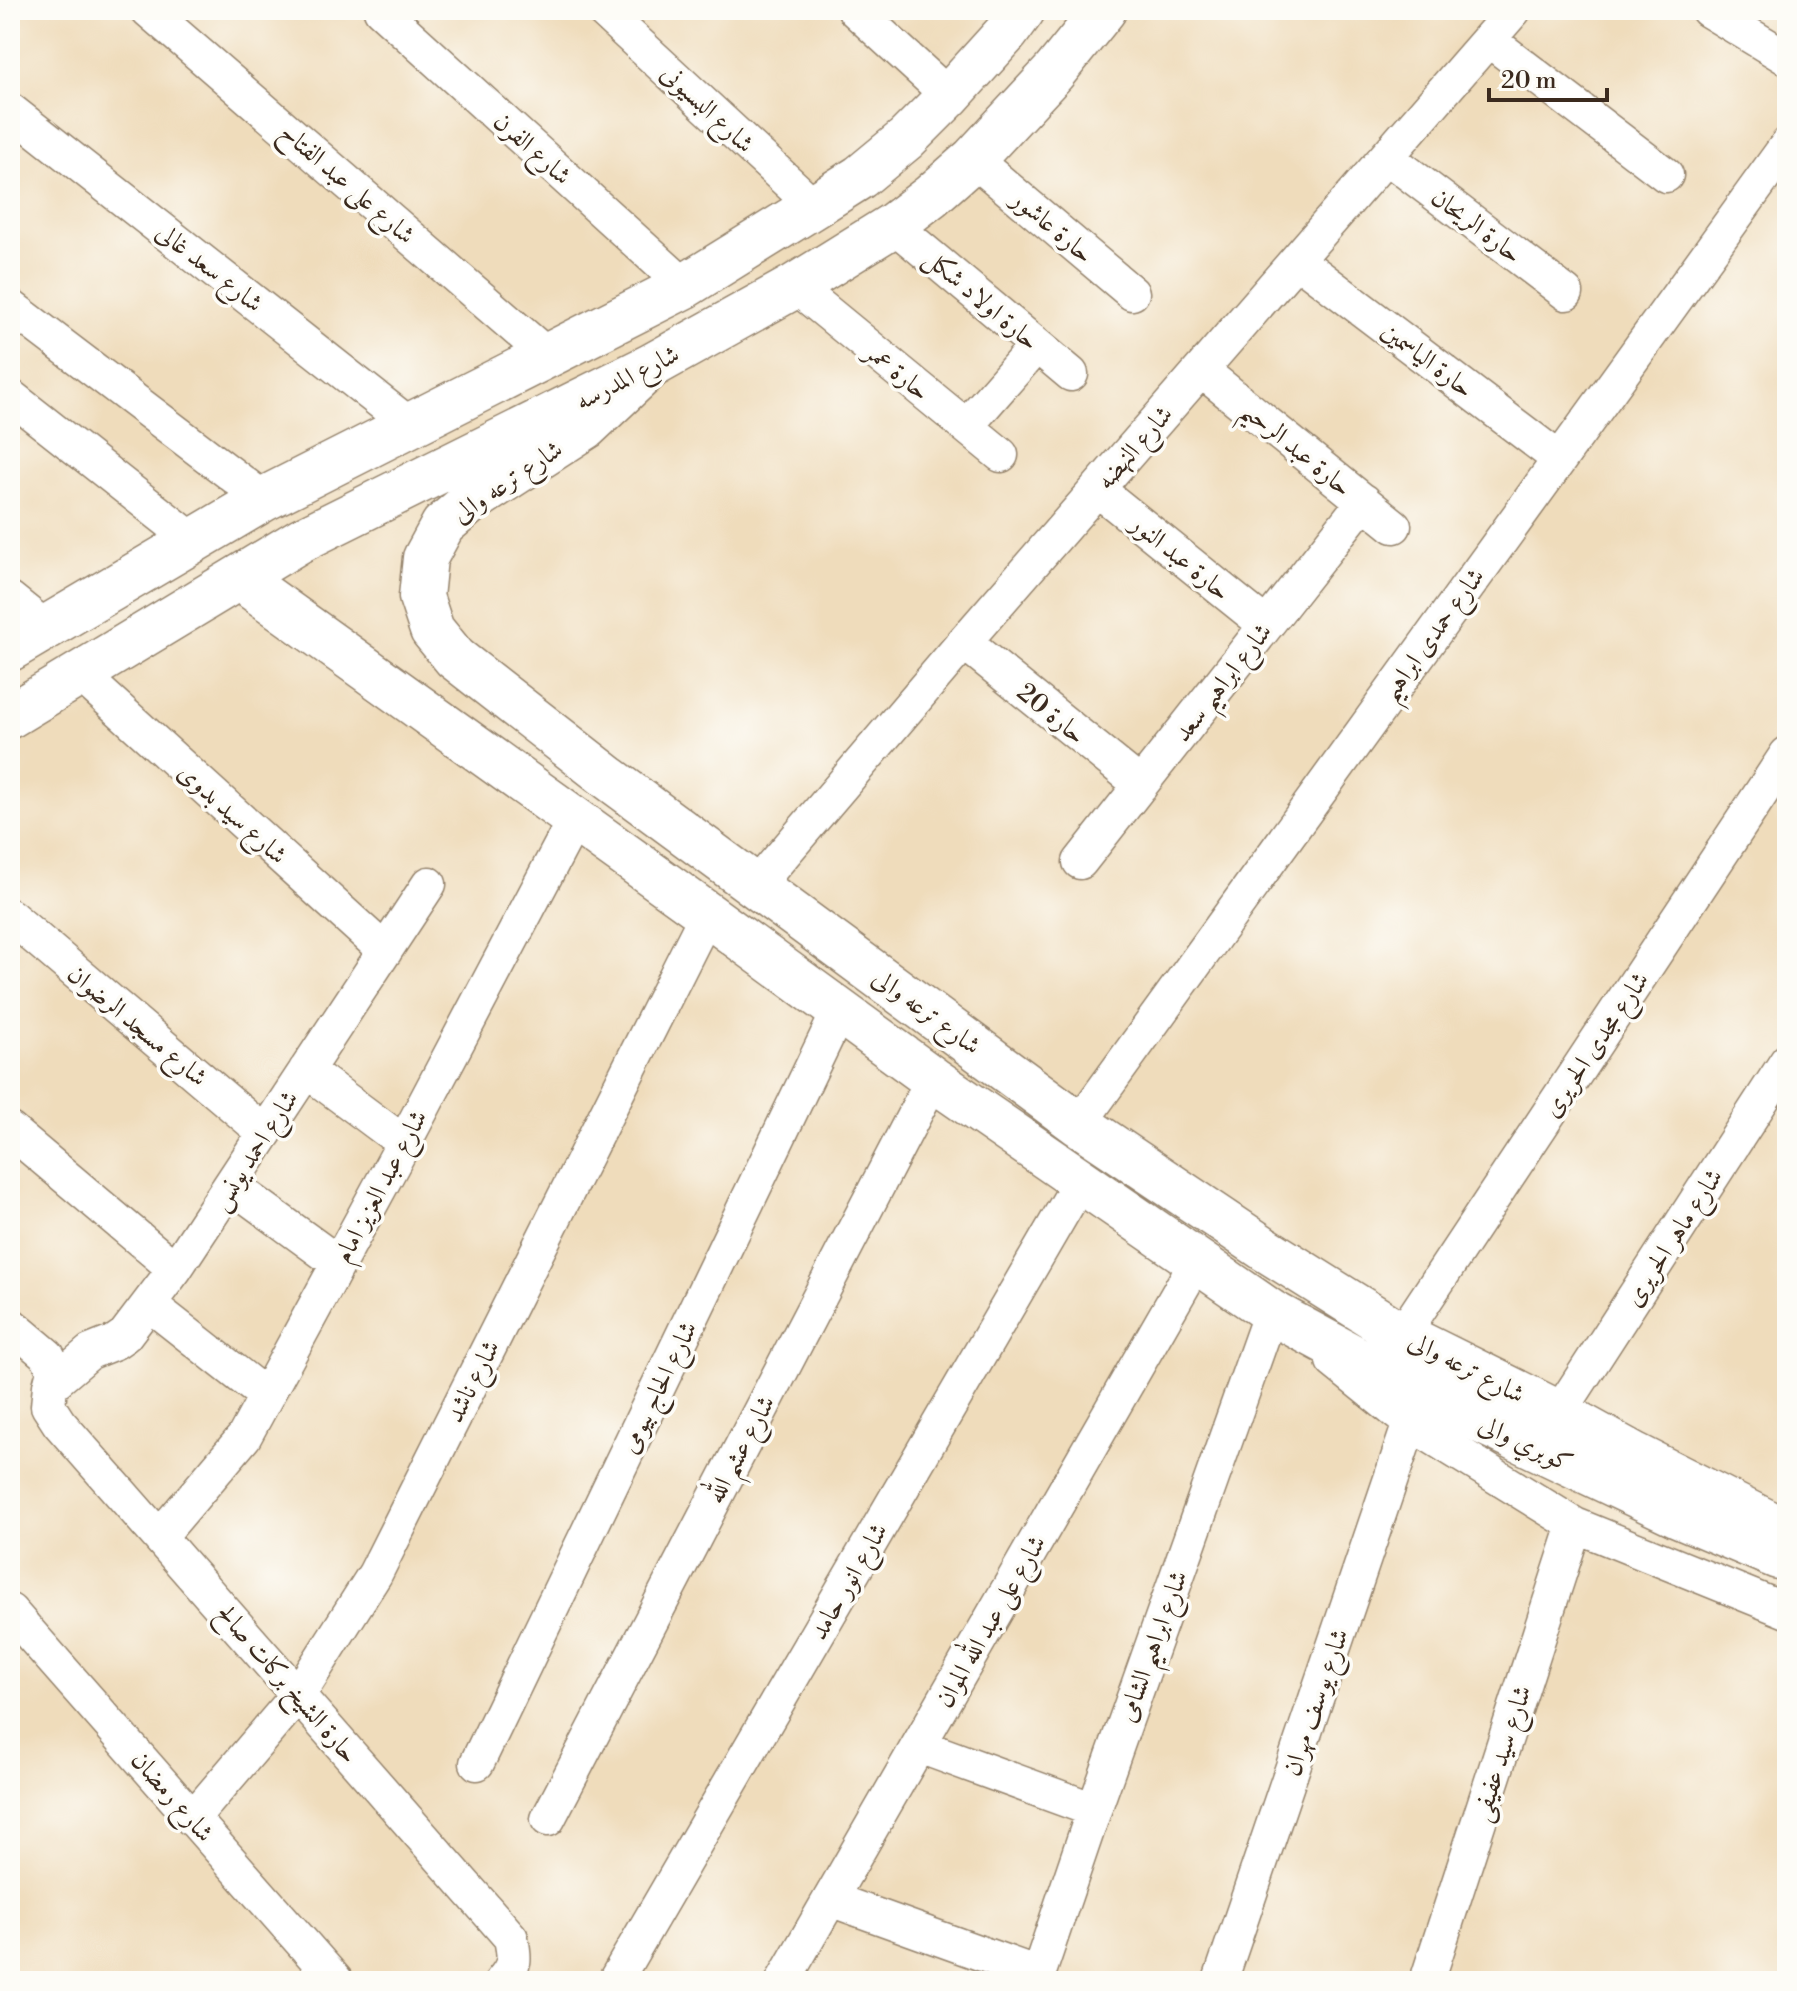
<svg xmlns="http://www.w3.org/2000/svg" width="1797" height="1991" viewBox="0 0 1797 1991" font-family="'Libre Bodoni',Amiri,serif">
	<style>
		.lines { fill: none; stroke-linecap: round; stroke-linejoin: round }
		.minor-casing { stroke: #95836c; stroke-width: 37 }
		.secondary-casing { stroke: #95836c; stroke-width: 47 }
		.minor { stroke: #fff; stroke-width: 34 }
		.secondary { stroke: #fff; stroke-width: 44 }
		.labels { text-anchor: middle; stroke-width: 7; stroke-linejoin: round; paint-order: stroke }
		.street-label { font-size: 26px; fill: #3b2a1e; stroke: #fdfcf7 }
	</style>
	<rect width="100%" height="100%" fill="#fdfcf7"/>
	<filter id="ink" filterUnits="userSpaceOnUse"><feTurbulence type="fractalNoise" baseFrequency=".0125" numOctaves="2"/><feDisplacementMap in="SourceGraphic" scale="16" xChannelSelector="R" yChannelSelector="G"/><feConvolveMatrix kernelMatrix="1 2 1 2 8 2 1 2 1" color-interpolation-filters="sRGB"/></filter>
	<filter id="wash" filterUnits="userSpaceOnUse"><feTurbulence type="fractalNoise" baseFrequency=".006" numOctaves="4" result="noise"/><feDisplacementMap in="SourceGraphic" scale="32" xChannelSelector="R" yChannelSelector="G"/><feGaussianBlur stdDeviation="1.8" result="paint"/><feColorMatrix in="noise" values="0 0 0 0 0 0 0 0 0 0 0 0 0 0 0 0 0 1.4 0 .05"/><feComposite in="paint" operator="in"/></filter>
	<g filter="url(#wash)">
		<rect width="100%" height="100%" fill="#efdcbb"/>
	</g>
	<g filter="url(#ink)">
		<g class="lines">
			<defs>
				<path id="minor" d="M148 10 548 356
					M381 10 685 286
					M602 10 814 206
					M855 10 949 96
					M1708 10 1787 58
					M1489 40 1666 175
					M10 110 410 425
					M1387 157 1566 293
					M973 159 1132 293
					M893 225 1071 374
					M1297 260 1559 459
					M795 286 1001 455
					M10 306 264 499
					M1201 370 1394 526
					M10 396 194 541
					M966 426 1036 346
					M1097 489 1266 625
					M10 599 46 628
					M964 642 1141 785
					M81 675 385 951
					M1080 862 1364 501
					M756 886 964 642 1514 10
					M10 916 265 1133
					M306 1070 404 1143
					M1079 1124 1787 145
					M10 1130 175 1269
					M231 1185 338 1263
					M149 1304 266 1396
					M10 1324 48 1356 54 1371 50 1386 48 1406 59 1423 511 1938C515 1958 516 1965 502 1981
					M1402 1335 1787 754
					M1333 1361 1410 1423 1575 1525 1787 1611
					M50 1386 90 1352 115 1342 125 1335 175 1269 429 884
					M1559 1413 1787 1061
					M160 1536 244 1437 404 1143 575 819
					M10 1611 336 1981
					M919 1746 1094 1810
					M477 1763 839 1011
					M192 1819 298 1695 375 1574 707 914
					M548 1819 933 1079
					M830 1899 1038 1974
					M615 1981 1080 1182
					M783 1981 1197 1261
					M1036 1981 1094 1810 1271 1312 1288 1326
					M1220 1981 1410 1423
					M1427 1981 1575 1525"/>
				<path id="secondary" d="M651 366 586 427 470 502 443 525 425 558 421 597 432 630 455 658 609 778 1079 1124 1265 1249 1402 1335 1559 1413 1635 1455 1787 1532
					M239 578 707 914 933 1079 1271 1312 1415 1390 1678 1515 1778 1557
					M10 649 264 499 685 286 814 206 860 177 906 139 949 96 1007 32 1023 10
					M10 716 301 540 651 366 795 286 893 225 931 196 973 159 1054 72 1104 10"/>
			</defs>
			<use href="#minor" class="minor-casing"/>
			<use href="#secondary" class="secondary-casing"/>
			<use href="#minor" class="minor"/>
			<use href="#secondary" class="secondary"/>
		</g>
	</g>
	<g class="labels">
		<g class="street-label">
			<text transform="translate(708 108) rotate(43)" y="9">شارع البسيونى</text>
			<text transform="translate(533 148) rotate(42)" y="9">شارع الفرن</text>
			<text transform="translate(348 183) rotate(41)" y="9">شارع على عبد الفتاح</text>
			<text transform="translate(1477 225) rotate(37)" y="9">حارة الريحان</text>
			<text transform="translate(1053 226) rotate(40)" y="9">حارة عاشور</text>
			<text transform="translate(210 267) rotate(38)" y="9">شارع سعد غالى</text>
			<text transform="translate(982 299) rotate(40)" y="9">حارة اولاد شكل</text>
			<text transform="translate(1428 359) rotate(37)" y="9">حارة الياسمين</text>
			<text transform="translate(898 371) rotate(39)" y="9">حارة عمر</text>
			<text transform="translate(627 377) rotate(-27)" y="9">شارع المدرسه</text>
			<text transform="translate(1134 447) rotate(-49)" y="9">شارع النهضه</text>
			<text transform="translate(1297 448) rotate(39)" y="9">حارة عبد الرحيم</text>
			<text transform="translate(507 481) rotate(-34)" y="9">شارع ترعه والى</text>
			<text transform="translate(1181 557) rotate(39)" y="9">حارة عبد النور</text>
			<text transform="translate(1432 634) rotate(-54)" y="9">شارع حمدى ابراهيم</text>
			<text transform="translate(1222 682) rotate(-52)" y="9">شارع ابراهيم سعد</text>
			<text transform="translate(1052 713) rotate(39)" y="9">حارة 20</text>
			<text transform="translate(233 813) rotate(42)" y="9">شارع سيد بدوى</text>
			<text transform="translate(927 1011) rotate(36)" y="9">شارع ترعه والى</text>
			<text transform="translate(138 1025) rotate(40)" y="9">شارع مسجد الرضوان</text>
			<text transform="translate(1595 1044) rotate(-56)" y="9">شارع مجدى الحريرى</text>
			<text transform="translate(254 1150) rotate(-57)" y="9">شارع احمد يونس</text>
			<text transform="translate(380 1186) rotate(-62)" y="9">شارع عبد العزيز امام</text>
			<text transform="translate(1673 1237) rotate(-57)" y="9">شارع ماهر الحريرى</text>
			<text transform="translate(1467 1367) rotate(27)" y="9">شارع ترعه والى</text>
			<text transform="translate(472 1381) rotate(-63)" y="9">شارع ناشد</text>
			<text transform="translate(658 1387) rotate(-64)" y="9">شارع الحاج بيومى</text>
			<text transform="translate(1526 1443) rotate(25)" y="9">كوبري والى</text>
			<text transform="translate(740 1449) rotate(-62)" y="9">شارع عشم الله</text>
			<text transform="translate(848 1581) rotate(-60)" y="9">شارع انور حامد</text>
			<text transform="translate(990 1621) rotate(-60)" y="9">شارع على عبد الله الموان</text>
			<text transform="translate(1152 1646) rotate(-70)" y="9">شارع ابراهيم الشامى</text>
			<text transform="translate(288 1683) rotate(49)" y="9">حارة الشيخ بركات صالح</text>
			<text transform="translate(1315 1702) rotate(-71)" y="9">شارع يوسف مهران</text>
			<text transform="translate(1501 1753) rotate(-72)" y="9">شارع سيد عفيفى</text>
			<text transform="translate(173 1796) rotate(49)" y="9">شارع رمضان</text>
		</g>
	</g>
	<rect width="1797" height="1991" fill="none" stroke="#fdfcf7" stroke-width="40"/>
	<path d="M1489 88v12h118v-12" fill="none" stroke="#3b2a1e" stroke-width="4"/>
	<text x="1501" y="88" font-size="24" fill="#3b2a1e" stroke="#fdfcf7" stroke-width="6" paint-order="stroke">20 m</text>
</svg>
